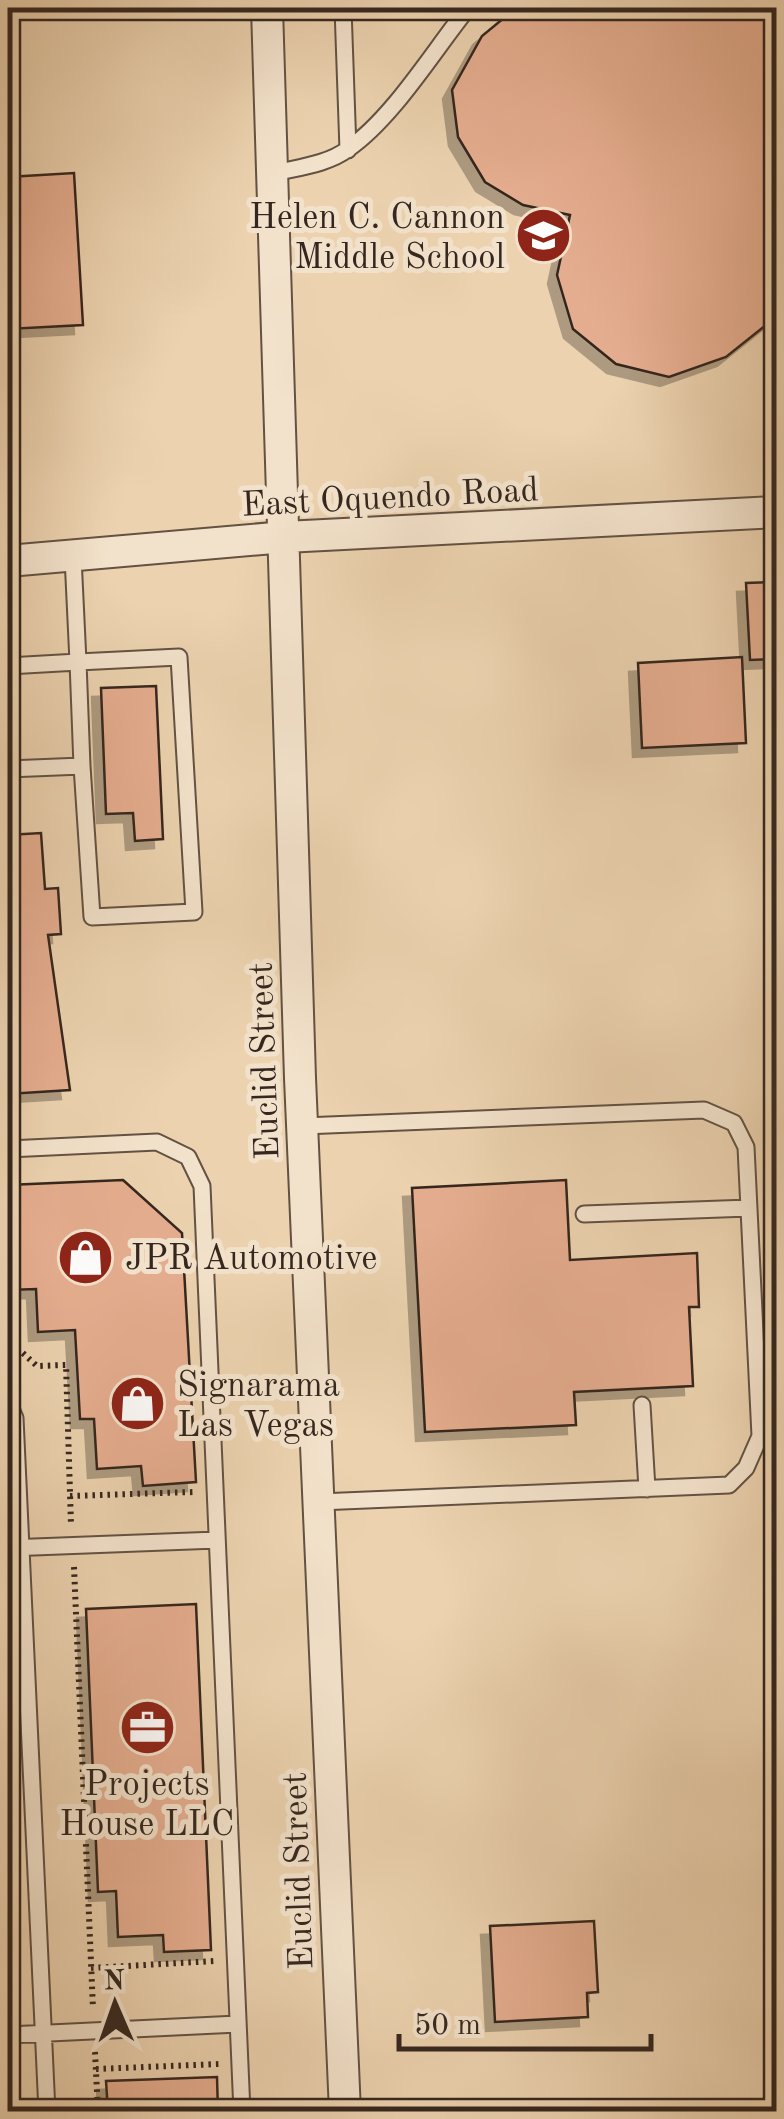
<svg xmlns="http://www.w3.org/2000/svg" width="784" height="2119" viewBox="0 0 784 2119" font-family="'Old Standard TT',serif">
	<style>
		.building { fill: #e5ad8f; stroke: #35271f; stroke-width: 2.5; filter: url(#shadow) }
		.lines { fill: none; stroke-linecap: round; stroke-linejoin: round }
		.lane-casing { stroke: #635243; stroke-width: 19 }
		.street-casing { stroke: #635243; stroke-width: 34 }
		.path { stroke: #35271f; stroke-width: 6; stroke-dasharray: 2.5 5; stroke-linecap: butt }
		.lane { stroke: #f3e2cb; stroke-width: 15 }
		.street { stroke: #f3e2cb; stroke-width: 30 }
		.labels { text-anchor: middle; stroke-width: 10; stroke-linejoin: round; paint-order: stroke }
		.poi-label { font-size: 35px; fill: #35271f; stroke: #f3e2cb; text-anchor: start }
		.street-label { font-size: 35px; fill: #35271f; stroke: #f3e2cb }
	</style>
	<defs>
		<filter id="shadow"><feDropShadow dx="-9" dy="9" stdDeviation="0" flood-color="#0004"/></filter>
	</defs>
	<rect width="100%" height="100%" fill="#ecd2af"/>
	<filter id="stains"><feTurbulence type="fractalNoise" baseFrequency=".002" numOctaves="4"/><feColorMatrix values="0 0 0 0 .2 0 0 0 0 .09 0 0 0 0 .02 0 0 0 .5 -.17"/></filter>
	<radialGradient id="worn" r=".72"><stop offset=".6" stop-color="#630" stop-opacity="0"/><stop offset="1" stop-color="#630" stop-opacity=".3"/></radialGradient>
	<path class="building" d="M516 8H776V317L726 357 669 377 616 364 573 329 557 275 570 215 523 205 485 182 458 137 452 90 482 36Z
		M74 173 83 325 8 329V177Z
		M776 582V659L750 660 746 583Z
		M742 657 746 743 642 748 638 663Z
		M156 686 163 839 135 841 133 813 106 814 101 688Z
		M41 833 45 889 58 888 61 934 48 935 70 1090 8 1094V835Z
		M123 1180 182 1233 196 1482 143 1486 141 1466 97 1469 94 1419H80L75 1330 38 1332 36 1289 8 1290V1185Z
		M566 1180 570 1260 697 1253 699 1307H689L693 1386 574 1392 576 1425 425 1432 412 1188Z
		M196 1604 211 1950 164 1952 163 1935 118 1937 116 1891 98 1892 86 1609Z
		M594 1921 598 1992 587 1993 588 2017 495 2022 490 1926Z
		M217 2077 218 2112H108L106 2081Z"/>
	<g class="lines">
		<defs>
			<path id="lane" d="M343 8 348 150
				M275 173C300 167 328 164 348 149 393 118 434 50 468 8
				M73 557 78 662 179 657 194 912 92 917 82 766
				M8 666 78 662 82 766 8 769
				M303 1126 704 1110 734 1123 746 1147 760 1436 746 1468 729 1485 319 1502
				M8 1149 157 1142 188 1157 202 1186 242 2112
				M584 1214 749 1208
				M8 1401 15 1418 47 2112
				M642 1405 647 1489
				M8 1548 217 1540
				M8 2035 238 2024
				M610 2112H648"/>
			<path id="street" d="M267 8 300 1078 345 2112
				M8 561 285 537 776 512"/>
		</defs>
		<use href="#lane" class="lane-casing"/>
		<use href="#street" class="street-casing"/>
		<path class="path" d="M8 1316H12L14 1345 37 1366 66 1365 71 1525
			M70 1496 194 1492
			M74 1567 93 2009
			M91 1968 215 1961
			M95 2052 98 2112
			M96 2069 219 2064"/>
		<use href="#lane" class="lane"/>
		<use href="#street" class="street"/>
	</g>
	<defs>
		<symbol id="school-disc" viewBox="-11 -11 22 22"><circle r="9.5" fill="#8f2418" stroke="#f3e2cb"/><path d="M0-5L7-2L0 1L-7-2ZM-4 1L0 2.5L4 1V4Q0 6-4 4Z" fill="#fff"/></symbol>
		<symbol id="shop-disc" viewBox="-11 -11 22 22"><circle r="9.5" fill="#8f2418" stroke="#f3e2cb"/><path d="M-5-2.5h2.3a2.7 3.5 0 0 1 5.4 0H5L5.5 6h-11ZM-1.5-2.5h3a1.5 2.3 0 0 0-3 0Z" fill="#fff"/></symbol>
		<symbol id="office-disc" viewBox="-11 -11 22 22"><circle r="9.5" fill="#8f2418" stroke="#f3e2cb"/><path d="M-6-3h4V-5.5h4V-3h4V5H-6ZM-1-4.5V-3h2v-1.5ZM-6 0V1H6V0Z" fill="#fff"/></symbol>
	</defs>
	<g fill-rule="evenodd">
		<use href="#school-disc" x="512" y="204" width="63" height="63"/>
		<use href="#shop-disc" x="54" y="1226" width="63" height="63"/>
		<use href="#shop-disc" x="106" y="1372" width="63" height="63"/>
		<use href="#office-disc" x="116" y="1696" width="63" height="63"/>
	</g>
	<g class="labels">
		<g class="poi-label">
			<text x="505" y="228" text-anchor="end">Helen C. Cannon<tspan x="505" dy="40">Middle School</tspan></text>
			<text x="125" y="1269">JPR Automotive</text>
			<text x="177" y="1396">Signarama<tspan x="177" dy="40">Las Vegas</tspan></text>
			<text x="147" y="1795" text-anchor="middle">Projects<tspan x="147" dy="40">House LLC</tspan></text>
		</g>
		<g class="street-label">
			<text transform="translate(390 496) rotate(-3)" y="12">East Oquendo Road</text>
			<text transform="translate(263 1061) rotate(-92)" y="12">Euclid Street</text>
			<text transform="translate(297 1871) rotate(-92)" y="12">Euclid Street</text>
		</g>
	</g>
	<rect width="784" height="2119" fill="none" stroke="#ecd2af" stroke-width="40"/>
	<rect x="10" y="10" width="764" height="2099" fill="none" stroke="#35271f" stroke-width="5"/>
	<rect x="20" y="20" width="744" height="2079" fill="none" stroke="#35271f" stroke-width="2.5"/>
	<g transform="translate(115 2004) rotate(358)" stroke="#f3e2cb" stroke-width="8" paint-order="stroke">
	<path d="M0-8L18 38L0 25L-18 38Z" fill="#35271f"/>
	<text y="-15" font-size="28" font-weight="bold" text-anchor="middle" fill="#35271f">N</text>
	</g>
	<path d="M399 2034v15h252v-15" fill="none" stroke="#35271f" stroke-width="5"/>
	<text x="414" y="2034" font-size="30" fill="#35271f" stroke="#f3e2cb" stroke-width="8" paint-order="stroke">50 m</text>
	<rect width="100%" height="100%" filter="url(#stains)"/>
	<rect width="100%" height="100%" fill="url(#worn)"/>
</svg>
